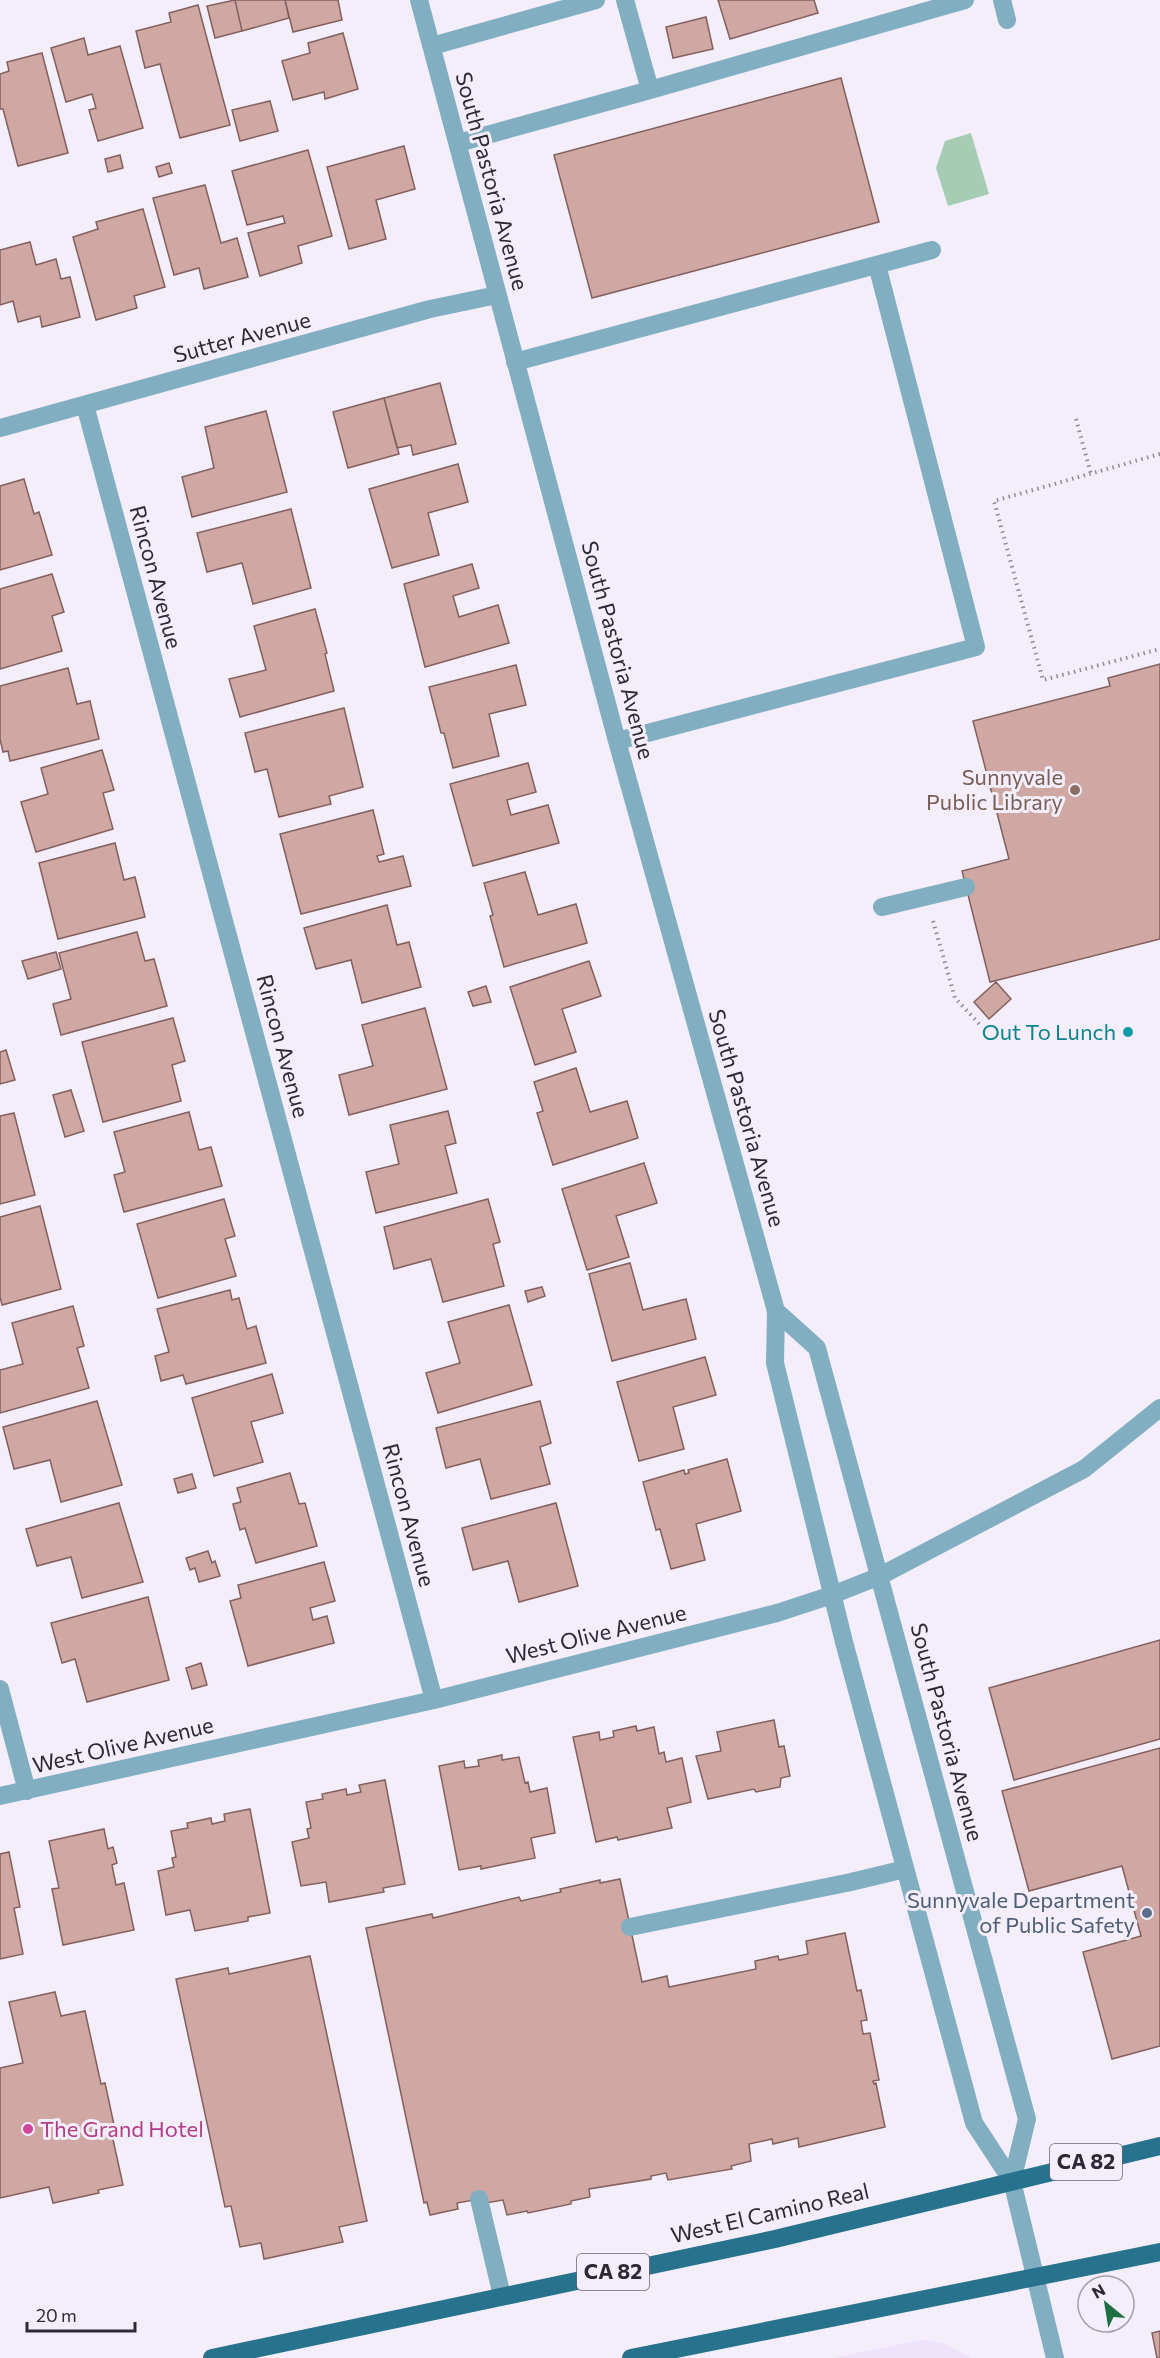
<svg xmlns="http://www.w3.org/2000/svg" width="1160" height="2358" viewBox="0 0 1160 2358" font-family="Commissioner,sans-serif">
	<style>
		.built { fill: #eee3fb }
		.green { fill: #a7ccb4 }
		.building { fill: #cfa8a4; stroke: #83605d; stroke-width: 1.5 }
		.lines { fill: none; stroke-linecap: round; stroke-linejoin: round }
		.path { stroke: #908a97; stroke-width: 4; stroke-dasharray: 1.5 4.5; stroke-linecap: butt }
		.minor { stroke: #81aec0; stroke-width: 18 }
		.major { stroke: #27728c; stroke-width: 18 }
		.education-dot { fill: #8d6e63; stroke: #f4eefb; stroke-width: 2 }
		.culture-dot { fill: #0f9aa8; stroke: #f4eefb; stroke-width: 2 }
		.service-dot { fill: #5c6f8a; stroke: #f4eefb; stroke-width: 2 }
		.hotel-dot { fill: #d1479c; stroke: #f4eefb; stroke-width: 2 }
		.labels { text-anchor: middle; stroke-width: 6; stroke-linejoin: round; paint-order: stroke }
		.shield { fill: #f4eefb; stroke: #696370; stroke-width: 1.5 }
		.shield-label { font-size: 21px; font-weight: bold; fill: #2e2834 }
		.street-label { font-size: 22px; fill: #2e2834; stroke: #f4eefb }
		.education-label { font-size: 22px; fill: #785e54; stroke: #f4eefb; text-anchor: end }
		.culture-label { font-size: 22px; fill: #0d838f; stroke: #f4eefb; text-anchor: end }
		.service-label { font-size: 22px; fill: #4e5e75; stroke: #f4eefb; text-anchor: end }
		.hotel-label { font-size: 22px; fill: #b23c85; stroke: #f4eefb; text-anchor: start }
	</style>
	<rect width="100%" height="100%" fill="#f4eefb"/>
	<path class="built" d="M922 2340 943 2343 972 2358H832Z"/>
	<path class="green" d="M971 133 989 194 948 206 936 168 945 141Z"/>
	<path class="building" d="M235 0 242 31 215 38 207 6Z
		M235 0H285L289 18 242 31Z
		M285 0H338L342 20 293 32Z
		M718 0H814L818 13 730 39Z
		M198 5 230 125 180 138 160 64 145 68 136 31 171 22 169 13Z
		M706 17 713 49 673 58 666 27Z
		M343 33 358 89 325 99 324 92 293 100 282 61 310 53 308 43Z
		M84 38 88 55 120 46 143 128 98 141 89 110 96 108 92 94 66 102 51 48Z
		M42 53 68 153 18 166 3 109H0V74L9 71 7 62Z
		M841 78 879 222 592 298 554 155Z
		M270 101 278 131 240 141 232 110Z
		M404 146 415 189 376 200 386 239 349 249 327 167Z
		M308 150 332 236 298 246 302 263 260 276 248 233 285 223 283 216 247 225 232 171Z
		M120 155 123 168 108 172 105 159Z
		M169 163 172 173 159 177 156 167Z
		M205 185 221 243 237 238 248 277 204 289 199 268 174 275 153 198Z
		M143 209 165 287 134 296 137 308 96 320 73 237 98 229 96 222Z
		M30 242 36 265 56 259 61 279 70 277 80 317 42 327 40 316 18 322 13 301 0 305V250Z
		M440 383 456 444 413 455 411 445 397 448 384 398Z
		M384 398 399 454 348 468 333 412Z
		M266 411 287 492 192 517 182 477 214 468 205 427Z
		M458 464 468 502 428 513 439 555 392 568 369 489Z
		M24 479 34 514 39 512 52 555 0 570V486Z
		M291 509 311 588 253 604 242 563 207 572 197 533Z
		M472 564 479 588 453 596 459 617 498 605 509 643 425 667 404 584Z
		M52 574 64 612 52 616 62 651 0 669V589Z
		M315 609 327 653 325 654 334 691 240 717 229 679 266 670 254 626Z
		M1160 664V939L990 982 962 871 1009 859 973 721 1110 686 1108 678Z
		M516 665 526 705 489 714 499 756 453 768 444 733H441L429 687Z
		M68 668 77 704 90 701 99 739 10 761 8 751 3 752 0 739V686Z
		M344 708 363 787 329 796 331 804 279 817 267 769 255 772 245 733Z
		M102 750 114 790 103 793 113 829 36 852 21 802 48 794 41 768Z
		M528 763 536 792 507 800 511 815 548 805 559 843 473 866 450 784Z
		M373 810 384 854 377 856 379 862 403 856 411 886 301 914 280 834Z
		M115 843 124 880 135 877 145 917 58 939 39 863Z
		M525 872 538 915 576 904 587 943 504 967 490 916 493 915 484 883Z
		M387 905 397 945 409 942 421 987 362 1003 351 960 316 969 304 928Z
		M137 932 145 961 154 959 167 1006 61 1035 53 1004 71 999 59 953Z
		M56 952 61 969 28 979 22 961Z
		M589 961 601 996 562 1009 576 1052 535 1065 510 987Z
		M996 982 1011 999 989 1019 974 1002Z
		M486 986 491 1002 473 1006 468 992Z
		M425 1008 447 1089 349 1115 339 1075 373 1066 362 1025Z
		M173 1018 185 1061 172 1065 181 1101 103 1122 82 1042Z
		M6 1050 15 1080 0 1084V1052Z
		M576 1068 590 1112 627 1101 638 1138 553 1165 537 1113 543 1111 534 1082Z
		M71 1090 84 1131 65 1137 53 1095Z
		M448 1111 456 1143 445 1146 457 1193 376 1213 366 1172 399 1164 390 1125Z
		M189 1112 199 1150 211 1147 222 1186 124 1212 114 1175 125 1172 114 1132Z
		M14 1113 35 1195 0 1204V1116Z
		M644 1163 657 1203 616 1216 629 1257 587 1270 562 1189Z
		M224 1199 235 1236 225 1239 236 1276 158 1298 137 1224Z
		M488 1199 500 1242 493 1244 504 1286 443 1302 431 1259 394 1269 384 1227Z
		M40 1206 61 1289 2 1305 0 1297V1217Z
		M630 1263 643 1310 686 1299 696 1339 612 1361 589 1274Z
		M542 1287 545 1296 528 1302 525 1291Z
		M230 1290 232 1300 239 1298 247 1329 256 1326 266 1363 186 1384 183 1375 161 1381 155 1356 169 1352 157 1309Z
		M509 1305 532 1385 438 1413 426 1373 460 1363 448 1322Z
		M73 1306 84 1346 77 1348 89 1388 0 1413V1370L23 1364 12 1323Z
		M705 1357 716 1395 673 1407 684 1449 639 1461 617 1382Z
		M272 1374 283 1413 251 1422 263 1462 214 1476 192 1398Z
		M97 1401 122 1485 61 1502 50 1460 14 1469 3 1427Z
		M540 1401 551 1443 540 1447 550 1484 491 1499 480 1459 446 1468 436 1428Z
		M727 1459 741 1511 696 1524 705 1560 671 1569 660 1529 656 1530 643 1482 684 1470 685 1474 689 1473 688 1470Z
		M290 1473 299 1504 305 1503 317 1546 256 1563 245 1528 240 1530 233 1504 241 1502 237 1488Z
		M192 1474 196 1488 178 1493 174 1479Z
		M119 1503 143 1582 82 1598 71 1557 37 1566 26 1529Z
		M556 1503 578 1586 519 1602 508 1561 473 1570 462 1528Z
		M208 1551 212 1563 215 1561 220 1576 199 1582 195 1568 190 1570 186 1558Z
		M324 1562 335 1601 310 1608 313 1620 327 1616 334 1643 248 1666 230 1601 241 1598 238 1585Z
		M148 1597 169 1680 87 1702 75 1659 62 1663 51 1623Z
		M1160 1640V1739L1014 1780 989 1688Z
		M201 1663 207 1685 192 1689 186 1668Z
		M774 1720 779 1747 784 1746 790 1776 781 1778 780 1787 756 1792 754 1789 708 1799 696 1756 721 1751 717 1732Z
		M636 1726 637 1731 654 1727 659 1754 664 1752 666 1762 682 1758 691 1802 667 1808 672 1828 618 1840 617 1837 596 1842 573 1737 599 1732 600 1740 614 1737 613 1731Z
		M1160 1748V2046L1112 2059 1083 1952 1141 1936 1122 1866 1029 1891 1002 1791Z
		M502 1755V1760L519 1757 525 1783 528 1782 530 1792 547 1788 555 1833 531 1838 535 1858 481 1869V1866L459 1870 439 1766 464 1761 465 1768 479 1766 478 1760Z
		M385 1780 405 1884 383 1888 384 1892 329 1902 326 1882 301 1886 292 1842 309 1838 307 1829 311 1828 306 1802 323 1799 322 1794 346 1789 347 1795 361 1792 359 1785Z
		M250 1809 270 1913 248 1917V1921L195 1931 190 1910 166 1915 158 1871 174 1867 172 1858 176 1857 171 1831 188 1828 187 1823 211 1818 212 1824 225 1821 224 1814Z
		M104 1829 108 1849 113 1847 117 1863 112 1865 116 1885 124 1883 134 1930 63 1945 52 1889 59 1888 49 1841Z
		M9 1852 20 1907 14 1908 23 1954 0 1959V1854Z
		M620 1879 642 1982 667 1976 669 1987 756 1969 755 1961 778 1956 779 1960 808 1954 806 1941 845 1933 857 1991 861 1990 867 2020 861 2021 863 2034 870 2033 879 2080 873 2081 874 2084 876 2083 885 2127 799 2147 798 2138 773 2144 772 2139 749 2144 751 2161 731 2166 732 2169 668 2180 666 2173 651 2176V2179L589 2189 590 2197 571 2201V2204L528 2213 527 2211 507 2215 503 2200 480 2204 479 2199 457 2203 458 2209 430 2215 427 2202 424 2203 366 1928 432 1914 433 1918 519 1897 521 1901 561 1892 560 1889 600 1880V1883Z
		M310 1956 367 2221 339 2227 343 2242 264 2259 261 2243 240 2247 231 2206 225 2207 176 1979 228 1968 229 1974Z
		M55 1992 61 2016 85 2011 101 2084 105 2083 116 2134 112 2135 123 2185 98 2190 99 2193 53 2203 49 2187 0 2198V2068L23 2063 9 2002Z
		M1160 2331V2358H1157L1152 2333Z"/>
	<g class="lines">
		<path class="path" d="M1076 419 1091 474
			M1160 454 994 501 1043 680 1160 649
			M933 921 955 998 985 1030"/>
		<path class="minor" d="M419 0 617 741 776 1311 775 1363 844 1642 974 2123 1012 2181 1055 2358
			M625 0 650 90 965 0
			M1002 0 1007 20
			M432 46 596 0
			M458 143 650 90
			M515 362 932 250
			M85 405 434 1700
			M0 428 430 309 497 295
			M617 741 976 647 877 265
			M882 907 966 887
			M776 1311 817 1348 1027 2119 1012 2181
			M0 1689 27 1791
			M0 1796 434 1700 777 1613 832 1595 880 1576 1084 1469 1160 1408
			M630 1927 851 1882 905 1869
			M479 2199 502 2296"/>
		<path class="major" d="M212 2358 775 2239 1160 2146
			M631 2358 1160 2252"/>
	</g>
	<circle class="education-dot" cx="1075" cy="790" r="6"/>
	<circle class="culture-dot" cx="1128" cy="1032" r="6"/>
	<circle class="service-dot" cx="1147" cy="1913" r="6"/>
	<circle class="hotel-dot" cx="28" cy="2129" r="6"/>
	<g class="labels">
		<g class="shield">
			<rect x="1050" y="2144" width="72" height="36" rx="4.5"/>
			<rect x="577" y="2254" width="72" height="36" rx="4.5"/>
		</g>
		<g class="shield-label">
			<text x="1086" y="2169">CA 82</text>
			<text x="613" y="2279">CA 82</text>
		</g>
		<g class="street-label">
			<text transform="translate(492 181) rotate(75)" y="8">South Pastoria Avenue</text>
			<text transform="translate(242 337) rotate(-15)" y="8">Sutter Avenue</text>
			<text transform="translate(156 577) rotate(75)" y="8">Rincon Avenue</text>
			<text transform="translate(618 650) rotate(75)" y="8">South Pastoria Avenue</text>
			<text transform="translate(283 1046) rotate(75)" y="8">Rincon Avenue</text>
			<text transform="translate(747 1118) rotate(74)" y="8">South Pastoria Avenue</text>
			<text transform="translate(409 1515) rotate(75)" y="8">Rincon Avenue</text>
			<text transform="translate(596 1634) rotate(-14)" y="8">West Olive Avenue</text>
			<text transform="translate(947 1732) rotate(75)" y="8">South Pastoria Avenue</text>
			<text transform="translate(123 1745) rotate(-13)" y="8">West Olive Avenue</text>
			<text transform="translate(770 2213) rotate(-13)" y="8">West El Camino Real</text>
		</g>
		<g class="education-label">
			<text x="1063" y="785">Sunnyvale<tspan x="1063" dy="25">Public Library</tspan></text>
		</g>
		<g class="culture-label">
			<text x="1116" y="1040">Out To Lunch</text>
		</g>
		<g class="service-label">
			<text x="1135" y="1908">Sunnyvale Department<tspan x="1135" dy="25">of Public Safety</tspan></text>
		</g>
		<g class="hotel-label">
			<text x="40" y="2137">The Grand Hotel</text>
		</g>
	</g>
	<g transform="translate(1106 2304) rotate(330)"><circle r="28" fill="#f4eefb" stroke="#a59fab" stroke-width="1.5"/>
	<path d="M0-4.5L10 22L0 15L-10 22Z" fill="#1e7042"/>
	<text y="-9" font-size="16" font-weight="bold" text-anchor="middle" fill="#2e2834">N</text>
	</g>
	<path d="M27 2322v9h108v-9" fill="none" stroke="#2e2834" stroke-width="3"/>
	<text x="36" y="2322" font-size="18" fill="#2e2834" stroke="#f4eefb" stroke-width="4.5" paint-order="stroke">20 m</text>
</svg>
